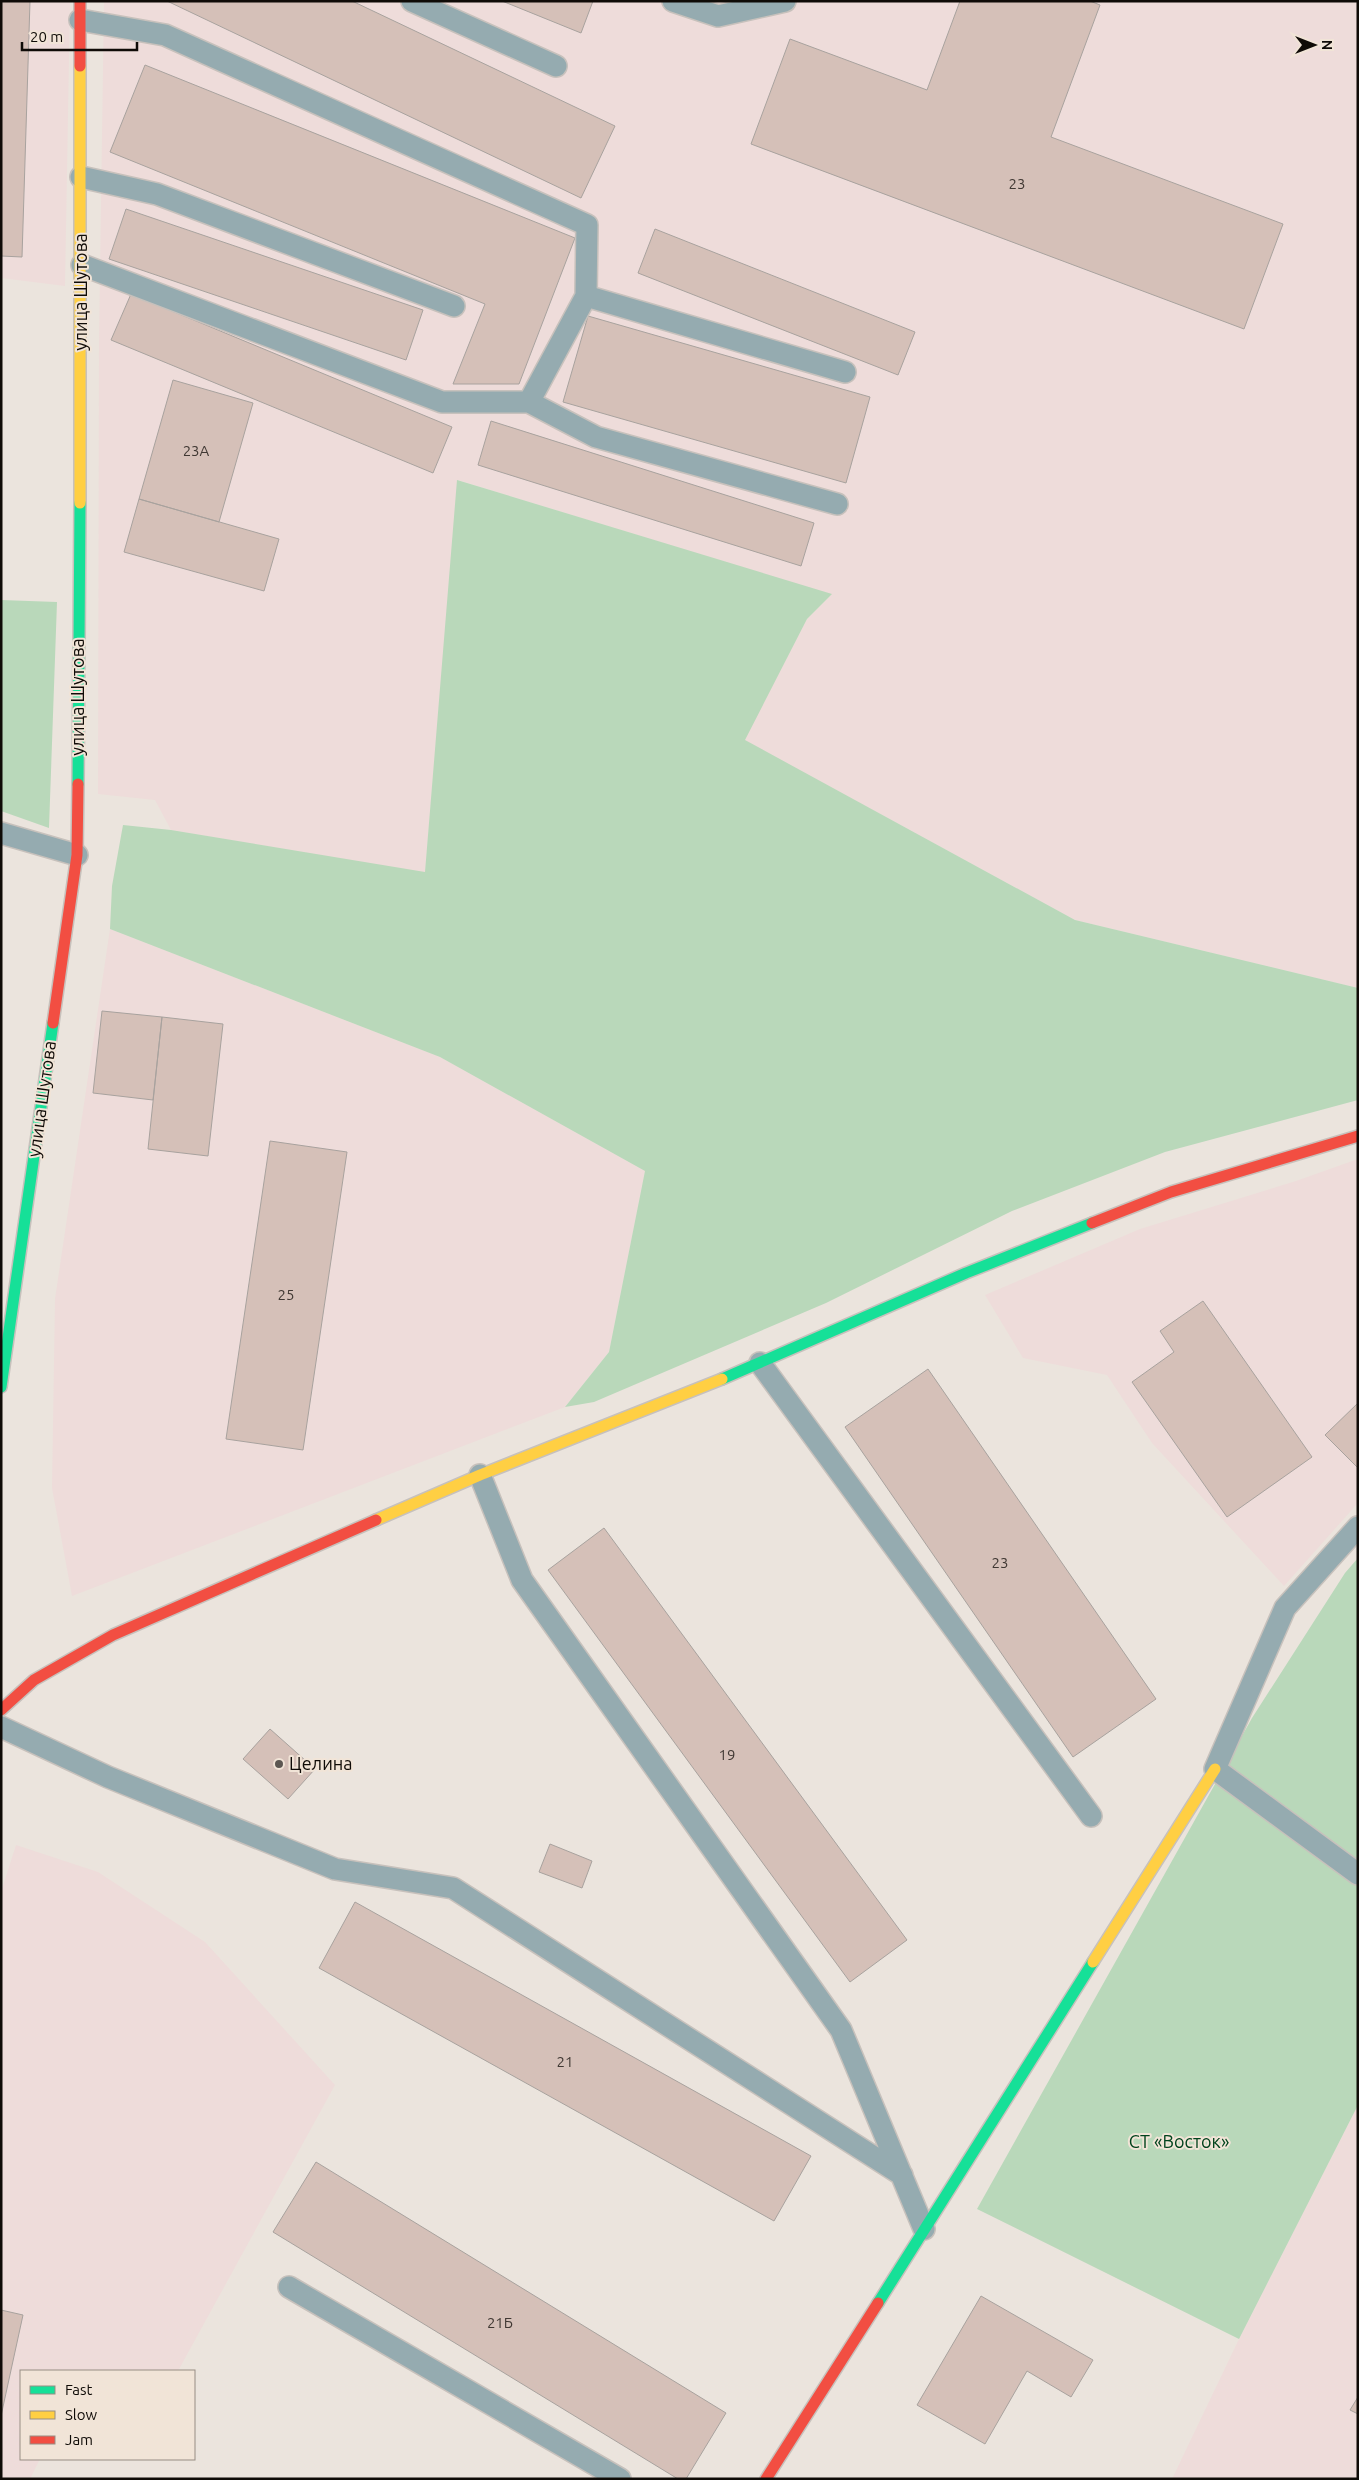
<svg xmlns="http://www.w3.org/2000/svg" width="1359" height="2480" viewBox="0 0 1359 2480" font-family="Ubuntu,sans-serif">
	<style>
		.industrial { fill: #eedcda }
		.green { fill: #b9d8ba }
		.building { fill: #d5c0b8; stroke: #a8a29e }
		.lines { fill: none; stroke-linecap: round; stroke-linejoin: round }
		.lane-casing { stroke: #c7c1bc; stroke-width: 24 }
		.fast-casing { stroke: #c7c1bc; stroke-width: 14 }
		.slow-casing { stroke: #c7c1bc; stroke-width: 14 }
		.jam-casing { stroke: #c7c1bc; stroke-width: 14 }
		.lane { stroke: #95abb0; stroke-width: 21 }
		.fast { stroke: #16e098; stroke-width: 11 }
		.slow { stroke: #ffcf43; stroke-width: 11 }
		.jam { stroke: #f24e42; stroke-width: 11 }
		.poi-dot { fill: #5c5752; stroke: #f1e4d7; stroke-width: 2 }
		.labels { text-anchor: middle; stroke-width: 4; stroke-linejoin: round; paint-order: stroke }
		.number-label { font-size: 15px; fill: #403833 }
		.street-label { font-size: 18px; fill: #0f0b07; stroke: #f1e4d7 }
		.poi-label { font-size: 18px; fill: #0f0b07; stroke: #f1e4d7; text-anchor: start }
		.park-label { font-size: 18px; fill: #00431c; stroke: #f1e4d7 }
	</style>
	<rect width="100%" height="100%" fill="#ebe4dd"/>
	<path class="industrial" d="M1 1H70L65 286 1 278Z
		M104 1H1358V988L1075 920 744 740 807 619 831 595 458 480 425 873 171 830 155 800 98 794 99 341Z
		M110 929 440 1057 645 1171 609 1352 565 1407 72 1596 52 1488 55 1299Z
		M1358 1159V1503L1284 1586 1152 1443 1107 1375 1023 1358 985 1295 1140 1229 1296 1181Z
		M16 1845 98 1872 205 1942 335 2085 178 2371H21V2459H40L30 2479H1V1892Z
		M1358 2105V2479H1172L1239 2339Z"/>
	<path class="green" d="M457 480 832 594 807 619 745 740 1075 920 1358 988V1100L1165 1152 1012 1211 826 1303 594 1402 565 1407 609 1352 645 1171 440 1057 110 929 112 886 123 825 171 830 425 872Z
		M1 600 57 602 49 828 1 811Z
		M1358 1558V2105L1239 2339 977 2209 1252 1718 1345 1573Z"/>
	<path class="building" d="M1 1H30L22 257 1 256Z
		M167 1H352L615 126 581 198Z
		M502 1H593L581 33Z
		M960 1H1090L1100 5 1051 137 1283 224 1244 329 751 144 790 39 927 90Z
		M145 65 575 238 519 384H453L485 304 110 152Z
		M126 209 423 310 406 360 109 259Z
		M655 229 915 332 898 375 638 273Z
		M131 294 452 427 433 473 111 340Z
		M588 316 870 397 846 483 563 402Z
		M173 380 253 403 219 522 139 499Z
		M491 421 814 523 801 566 478 465Z
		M139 499 279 539 264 591 124 552Z
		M102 1011 162 1017 153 1100 93 1093Z
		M162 1017 223 1024 208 1156 148 1149Z
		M270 1141 347 1152 303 1450 226 1439Z
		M1203 1301 1312 1457 1227 1517 1132 1382 1174 1352 1160 1331Z
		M928 1369 1156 1699 1073 1757 845 1427Z
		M1358 1403V1468L1325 1435Z
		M604 1528 907 1940 850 1982 548 1570Z
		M270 1729 315 1769 288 1799 243 1759Z
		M550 1844 592 1861 582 1888 539 1872Z
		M355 1902 811 2156 774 2221 319 1968Z
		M316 2162 726 2413 686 2479H678L273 2232Z
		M981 2296 1093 2360 1071 2397 1027 2371 985 2444 917 2405Z
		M1 2310 23 2315 1 2416Z
		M1358 2397V2414L1350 2410Z"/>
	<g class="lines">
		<defs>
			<path id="lane" d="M412 1 556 66
				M673 1 718 16 785 1
				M80 20 165 35 587 225 586 296 845 372
				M81 177 157 194 454 306
				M82 265 442 402H529
				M586 296 529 402 596 437 837 504
				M1 833 77 855
				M760 1363 1091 1816
				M480 1475 522 1580 841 2030 924 2229
				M1358 1527 1285 1608 1215 1769 1358 1874
				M1 1727 108 1777 335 1869 453 1888 902 2175
				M289 2287 620 2479"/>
			<path id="fast" d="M78 784 80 503
				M722 1379 966 1273 1092 1223
				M1 1387 53 1023
				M878 2303 1093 1962"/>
			<path id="slow" d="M80 503V66
				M376 1520 480 1475 722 1379
				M1093 1962 1215 1769"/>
			<path id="jam" d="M80 1V66
				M53 1023 77 855 78 784
				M1092 1223 1171 1192 1358 1136
				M1 1710 34 1680 113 1635 376 1520
				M766 2479 878 2303"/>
		</defs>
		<use href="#lane" class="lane-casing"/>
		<use href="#fast" class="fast-casing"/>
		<use href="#slow" class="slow-casing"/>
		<use href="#jam" class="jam-casing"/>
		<use href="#lane" class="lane"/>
		<use href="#fast" class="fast"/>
		<use href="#slow" class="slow"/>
		<use href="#jam" class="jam"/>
	</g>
	<circle class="poi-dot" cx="279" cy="1764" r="5"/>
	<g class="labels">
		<g class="number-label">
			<text x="1017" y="189">23</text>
			<text x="196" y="456">23А</text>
			<text x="286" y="1300">25</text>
			<text x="1000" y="1568">23</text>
			<text x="727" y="1760">19</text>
			<text x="565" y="2067">21</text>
			<text x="500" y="2328">21Б</text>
		</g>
		<g class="street-label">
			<text transform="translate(81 292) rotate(-90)" y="6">улица Шутова</text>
			<text transform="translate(78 697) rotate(-90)" y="6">улица Шутова</text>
			<text transform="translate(42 1099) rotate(-82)" y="6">улица Шутова</text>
		</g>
		<g class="poi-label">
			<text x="289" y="1770">Целина</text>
		</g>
		<g class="park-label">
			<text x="1179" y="2148">СТ «Восток»</text>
		</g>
	</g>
	<rect width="1359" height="2480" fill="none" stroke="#0f0b07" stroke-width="5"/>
	<rect x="20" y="2370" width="175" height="90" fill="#f1e4d7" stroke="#978d84"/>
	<rect x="30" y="2386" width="25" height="8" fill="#16e098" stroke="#978d84"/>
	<text x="65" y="2395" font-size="15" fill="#0f0b07">Fast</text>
	<rect x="30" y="2411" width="25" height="8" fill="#ffcf43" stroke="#978d84"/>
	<text x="65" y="2420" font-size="15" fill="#0f0b07">Slow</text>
	<rect x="30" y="2436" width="25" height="8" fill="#f24e42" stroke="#978d84"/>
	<text x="65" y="2445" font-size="15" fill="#0f0b07">Jam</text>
	<g transform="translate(1314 45) rotate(90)" stroke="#f1e4d7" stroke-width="4" paint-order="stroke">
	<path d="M0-4L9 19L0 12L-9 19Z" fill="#0f0b07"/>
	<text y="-8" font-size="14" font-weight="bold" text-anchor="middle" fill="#0f0b07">N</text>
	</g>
	<path d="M22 42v8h115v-8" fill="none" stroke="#0f0b07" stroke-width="2.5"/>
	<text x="30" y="42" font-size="15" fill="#0f0b07" stroke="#f1e4d7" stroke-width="4" paint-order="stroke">20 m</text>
</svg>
